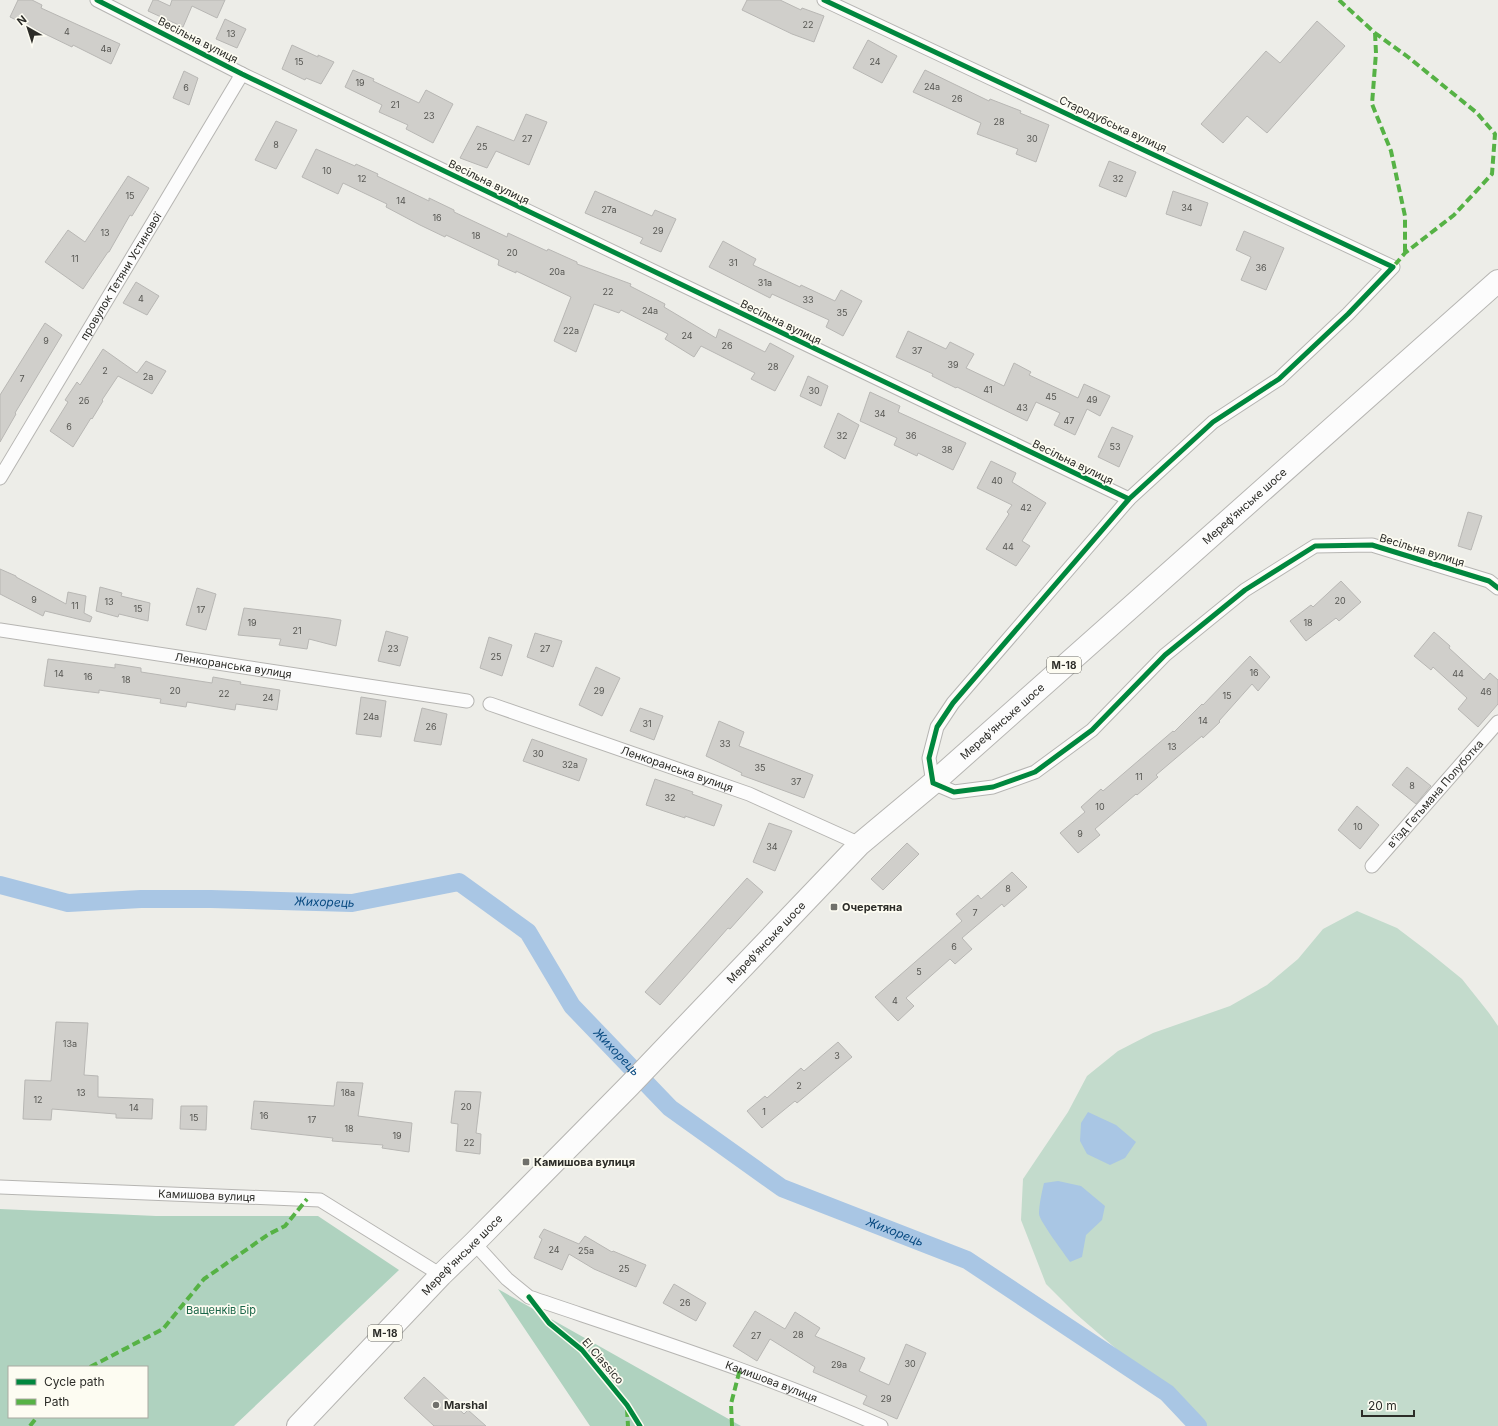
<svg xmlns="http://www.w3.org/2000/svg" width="1498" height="1426" viewBox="0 0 1498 1426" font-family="Inter,sans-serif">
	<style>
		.green { fill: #c3dbcc }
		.forest { fill: #afd2bf; fill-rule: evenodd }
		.water { fill: #a9c6e4 }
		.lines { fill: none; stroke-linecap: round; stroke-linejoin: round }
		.canal { stroke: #a9c6e4; stroke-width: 18 }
		.building { fill: #d0cfcb; stroke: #b8b7b4 }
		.minor-casing { stroke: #b6b5b2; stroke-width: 15 }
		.trunk-casing { stroke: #b6b5b2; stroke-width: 24 }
		.minor { stroke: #fcfcfc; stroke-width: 13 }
		.trunk { stroke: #fcfcfc; stroke-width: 22 }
		.quiet { stroke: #56b245; stroke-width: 4; stroke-dasharray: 8 4; stroke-linecap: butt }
		.cycleway-casing { stroke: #fdfcf2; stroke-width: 8 }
		.cycleway { stroke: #00873e; stroke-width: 5 }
		.poi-dot { fill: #70706b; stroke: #fdfcf2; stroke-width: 1.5 }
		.labels { text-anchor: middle; stroke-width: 3.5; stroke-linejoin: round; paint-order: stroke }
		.number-label { font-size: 9px; fill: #555551 }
		.shield { fill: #fdfcf2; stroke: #6b6a65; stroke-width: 1 }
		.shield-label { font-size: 10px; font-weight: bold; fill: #2c2c28 }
		.street-label { font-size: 11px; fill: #2c2c28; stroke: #fdfcf2 }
		.poi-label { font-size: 11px; font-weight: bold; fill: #2c2c28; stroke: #fdfcf2; text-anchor: start }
		.park-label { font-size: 11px; fill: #1a6548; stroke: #fdfcf2 }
		.water-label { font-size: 12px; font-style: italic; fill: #084a81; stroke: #fdfcf2 }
	</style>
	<rect width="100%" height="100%" fill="#edede8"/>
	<path class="green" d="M1357 911 1397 928 1430 953 1462 979 1489 1013 1498 1026V1426H1198L1167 1393 1075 1313 1046 1284 1021 1220 1023 1179 1068 1112 1087 1076 1118 1051 1153 1033 1230 1006 1267 985 1298 959 1323 929Z"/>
	<path class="forest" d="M0 1209 156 1216H318L399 1270 234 1426H0ZM9 1367H147V1417H9Z
		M498 1289 741 1426H742H590Z"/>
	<path class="water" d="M1088 1112 1116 1125 1136 1142 1125 1158 1110 1165 1087 1154 1080 1141 1081 1123Z
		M1058 1181 1081 1186 1105 1206 1102 1220 1086 1235 1082 1257 1070 1262C1064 1253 1040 1222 1039 1214 1039 1205 1042 1191 1044 1183Z"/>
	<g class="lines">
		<path class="canal" id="s1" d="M0 885 68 903 141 899H211L352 903 459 882 528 932 572 1006 670 1108 782 1188 967 1260 1167 1393 1198 1426"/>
	</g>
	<path class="building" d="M18 0H32L42 5 41 8 120 44 111 64 73 45 72 47 10 17Z
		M153 0H157L170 6 172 0H225L217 18 192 6 183 27 148 11Z
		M747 0H780L801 10 802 8 824 16 814 42 792 34 742 10Z
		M225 19 246 29 237 48 216 39Z
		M1317 21 1345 46 1267 133 1247 116 1223 143 1201 124 1266 51 1280 63Z
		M868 40 897 56 882 83 853 68Z
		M292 45 318 57V55L334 62 321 84 306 78 305 80 282 69Z
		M353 70 374 79 373 81 419 103 426 90 453 104 433 143 406 129 408 125 379 112 382 105 345 87Z
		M925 70 989 101 990 99 1021 111 1020 113 1049 125 1036 162 1016 154 1018 149 977 134 981 123 913 92Z
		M184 71 198 78 189 105 173 98Z
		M526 114 547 122 529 165 496 151 487 168 460 158 477 126 514 141Z
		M276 121 297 130 276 169 255 160Z
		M316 149 355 166 356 164 378 174 377 176 429 201V198L454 210V212L507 237 508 233 547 251 548 249 577 262V264L631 284 630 286 665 304 664 307 716 338 719 329 765 352 770 343 794 356 775 391 751 379 755 373 701 346 694 357 665 339 668 334 621 310 619 313 594 304 576 352 554 341 571 297 516 271V273L498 265 499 260 446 235 445 237 420 225 386 207 387 204 343 183 338 194 302 177Z
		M1109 161 1136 172 1126 197 1099 186Z
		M128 176 149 188 132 216 130 215 109 252H108L83 289 45 262 68 230 85 242Z
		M595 191 652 216 655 210 676 219 661 252 640 243 643 238 585 213Z
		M1173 191 1208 203 1201 226 1166 214Z
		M1244 231 1284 248 1266 290 1241 280 1251 257 1236 250Z
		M723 241 756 259 753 265 800 287 801 285 835 301 841 290 862 301 843 336 826 327 829 320 772 294 770 298 709 267Z
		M136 282 159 296 147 315 123 303Z
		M45 323 62 335 15 413 16 414 0 442V395Z
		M908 331 946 349 950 342 974 354 966 368 1004 386 1014 363 1031 372 1029 375 1078 398 1084 384 1110 396 1100 416 1087 409 1075 435 1054 425 1060 413 1036 402 1027 421 957 387 956 388 932 376 933 374 896 357Z
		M103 349 137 373 146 361 166 371 152 394 118 376 102 400 103 401 92 419 91 418 73 447 50 431 68 402 65 400 77 382 80 385Z
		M808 376 828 386 821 406 800 396Z
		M870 392 900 406 898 412 966 443 953 470 918 453 917 456 894 445 897 438 860 421Z
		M838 413 859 425 845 459 824 447Z
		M1112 427 1133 436 1119 467 1098 457Z
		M991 461 1016 473 1012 482 1046 503 1022 541 1030 546 1016 566 986 549 1009 514 1007 512 1012 505 977 488Z
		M1468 512 1482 516 1471 550 1458 546Z
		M0 569 16 576V577L66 604 68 592 86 596 84 613 92 617 90 622 45 611 43 616 0 594Z
		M1341 581 1361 602 1339 621 1336 618 1306 641 1290 621 1311 605 1313 607Z
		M100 587 122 593 121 596 150 603 148 621 119 614 118 617 96 611Z
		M197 588 216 594 206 630 186 625Z
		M244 608 329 618 341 620 336 646 309 639 307 649 279 645 281 639 238 635Z
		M386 631 408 637 400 666 378 661Z
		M1434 632 1450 646 1449 648 1484 680 1490 673 1498 680V704L1478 727 1458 709 1467 698 1433 667 1431 670 1414 656Z
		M535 633 562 641 553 667 527 657Z
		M489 637 512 645 502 676 480 668Z
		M1250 656 1270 677 1258 691 1252 684 1219 721 1220 722 1203 738 1202 736 1156 775 1158 777 1137 795 1136 794 1095 829 1100 835 1078 853 1060 833 1085 812 1081 807 1101 789 1103 791 1173 731 1174 732 1202 704 1203 705Z
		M48 659 115 668V664L141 668V672L212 683 213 677 241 682 240 684 280 690 277 710 236 704 235 710 187 702 186 707 160 703 161 699 99 690V693L44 686Z
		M596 667 620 678 602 716 579 705Z
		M361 697 386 701 381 737 356 734Z
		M422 708 447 714 441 745 414 741Z
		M640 708 663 716 654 740 630 731Z
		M719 721 744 732 739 746 813 775 804 798 741 775 742 773 706 756Z
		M532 739 587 759 579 781 523 761Z
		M1407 767 1431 786 1416 804 1392 785Z
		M655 779 693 792 692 794 722 805 714 826 685 816V818L646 805Z
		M1357 806 1379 825 1360 849 1338 830Z
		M769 823 792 831 775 871 753 862Z
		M907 843 919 854 883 890 871 879Z
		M1012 872 1027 887 1004 907 1002 904 962 938 972 949 955 964 950 959 906 998 914 1006 898 1021 875 997 962 921 956 914 978 895 981 899Z
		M747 878 763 892 730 929 728 928 660 1005 645 992Z
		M56 1022 88 1023 84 1075 98 1076V1097L153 1099 152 1119 116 1118V1114L52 1109 51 1120 23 1119 25 1080 51 1081Z
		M838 1042 852 1057 797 1103 795 1101 762 1128 747 1111 765 1096 767 1098 801 1068 804 1071Z
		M337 1082 363 1083 358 1116 412 1123 409 1152 382 1148 383 1145 332 1141 333 1138 251 1129 254 1101 334 1106Z
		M455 1091 481 1092 476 1133 481 1134 480 1154 456 1151 458 1124 451 1123Z
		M181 1106H207L206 1130 180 1129Z
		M544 1229 579 1244 585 1236 612 1252 613 1251 646 1265 636 1287 594 1269 569 1254 562 1270 534 1258 542 1239 539 1237Z
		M674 1284 706 1303 696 1321 663 1303Z
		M755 1311 785 1329 795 1312 820 1328 815 1336 865 1358 859 1371 889 1385 906 1344 926 1353 913 1383 897 1419 863 1404 867 1396 813 1372 815 1367 770 1339 757 1361 733 1346Z
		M424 1377 464 1414 468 1410 486 1426H434L404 1398Z"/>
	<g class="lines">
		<defs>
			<g id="minor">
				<path d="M97 0 242 74 1129 499"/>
				<path d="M824 0 1393 267 1348 314 1279 379 1213 422 1129 499 953 703 937 727 929 758 933 783 954 792 993 787 1035 772 1092 730 1165 655 1245 590 1315 546 1372 545 1489 581 1498 588"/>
				<path id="s2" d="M0 478 242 74"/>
				<path id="s3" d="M0 630 467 701"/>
				<path id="s4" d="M490 704 749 794 860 844"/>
				<path id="s5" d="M1372 866 1498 722"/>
				<path id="s6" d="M0 1187 320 1200 441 1275"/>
				<path id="s7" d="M474 1243 507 1279 529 1297C647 1337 767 1375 881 1426"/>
			</g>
			<g id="trunk">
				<path id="s8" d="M298 1426 441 1275 474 1243 629 1086 860 844 933 783 1498 281"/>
			</g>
		</defs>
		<use href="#minor" class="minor-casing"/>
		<use href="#trunk" class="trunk-casing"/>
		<use href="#minor" class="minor"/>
		<use href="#trunk" class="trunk"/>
		<path class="quiet" d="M1339 0 1375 33 1408 57 1477 113 1495 134 1492 174 1454 215 1405 253 1393 267
			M1375 33 1376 53 1372 104 1391 151 1397 179 1405 216V253
			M90 1367 163 1329 204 1279 269 1234 285 1226 307 1199
			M627 1409 628 1426
			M30 1426 37 1417
			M732 1426 731 1404 740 1369"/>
		<defs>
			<path id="cycleway" d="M97 0 242 74 1129 499
				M824 0 1393 267 1348 314 1279 379 1213 422 1129 499 953 703 937 727 929 758 933 783 954 792 993 787 1035 772 1092 730 1165 655 1245 590 1315 546 1372 545 1489 581 1498 588
				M529 1297 549 1323 582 1350 627 1405 640 1426"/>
		</defs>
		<use href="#cycleway" class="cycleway-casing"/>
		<use href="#cycleway" class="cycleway"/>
	</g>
	<g class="poi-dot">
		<rect x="830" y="903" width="8" height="8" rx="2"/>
		<rect x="522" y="1158" width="8" height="8" rx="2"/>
		<circle cx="436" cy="1405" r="4"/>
	</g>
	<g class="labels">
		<g class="number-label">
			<text x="808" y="28">22</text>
			<text x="67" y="35">4</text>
			<text x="231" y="37">13</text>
			<text x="106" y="52">4а</text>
			<text x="299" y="65">15</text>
			<text x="875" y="65">24</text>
			<text x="360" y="86">19</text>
			<text x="932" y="90">24а</text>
			<text x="186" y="91">6</text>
			<text x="957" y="102">26</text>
			<text x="395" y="108">21</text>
			<text x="429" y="119">23</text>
			<text x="999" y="125">28</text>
			<text x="527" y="142">27</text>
			<text x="1032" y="142">30</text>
			<text x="276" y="148">8</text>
			<text x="482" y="150">25</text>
			<text x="327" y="174">10</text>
			<text x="362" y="182">12</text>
			<text x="1118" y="182">32</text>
			<text x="130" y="199">15</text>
			<text x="401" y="204">14</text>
			<text x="1187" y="211">34</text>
			<text x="609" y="213">27а</text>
			<text x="437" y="221">16</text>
			<text x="658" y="234">29</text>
			<text x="105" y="236">13</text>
			<text x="476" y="239">18</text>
			<text x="512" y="256">20</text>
			<text x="75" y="262">11</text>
			<text x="733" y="266">31</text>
			<text x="1261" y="271">36</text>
			<text x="557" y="275">20а</text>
			<text x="765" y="286">31а</text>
			<text x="608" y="295">22</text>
			<text x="141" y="302">4</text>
			<text x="808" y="303">33</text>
			<text x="650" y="314">24а</text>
			<text x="842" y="316">35</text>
			<text x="571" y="334">22а</text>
			<text x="687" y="339">24</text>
			<text x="46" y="344">9</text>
			<text x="727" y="349">26</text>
			<text x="917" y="354">37</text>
			<text x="953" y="368">39</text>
			<text x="773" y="370">28</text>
			<text x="105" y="374">2</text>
			<text x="148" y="380">2а</text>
			<text x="22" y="382">7</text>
			<text x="988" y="393">41</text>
			<text x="814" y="394">30</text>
			<text x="1051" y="400">45</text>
			<text x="1092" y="403">49</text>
			<text x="84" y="404">2б</text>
			<text x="1022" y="411">43</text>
			<text x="880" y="417">34</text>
			<text x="1069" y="424">47</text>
			<text x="69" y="430">6</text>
			<text x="842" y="439">32</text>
			<text x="911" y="439">36</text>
			<text x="1115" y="450">53</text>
			<text x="947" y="453">38</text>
			<text x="997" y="484">40</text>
			<text x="1026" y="511">42</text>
			<text x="1008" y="550">44</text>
			<text x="34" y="603">9</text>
			<text x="1340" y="604">20</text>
			<text x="109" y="605">13</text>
			<text x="75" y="609">11</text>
			<text x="138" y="612">15</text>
			<text x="201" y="613">17</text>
			<text x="252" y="626">19</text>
			<text x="1308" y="626">18</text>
			<text x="297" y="634">21</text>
			<text x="393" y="652">23</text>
			<text x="545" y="652">27</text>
			<text x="496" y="660">25</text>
			<text x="1254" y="676">16</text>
			<text x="59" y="677">14</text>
			<text x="1458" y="677">44</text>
			<text x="88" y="680">16</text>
			<text x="126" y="683">18</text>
			<text x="175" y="694">20</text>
			<text x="599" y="694">29</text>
			<text x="1486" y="695">46</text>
			<text x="224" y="697">22</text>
			<text x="1227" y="699">15</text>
			<text x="268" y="701">24</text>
			<text x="371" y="720">24а</text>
			<text x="1203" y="724">14</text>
			<text x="647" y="727">31</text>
			<text x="431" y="730">26</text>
			<text x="725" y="747">33</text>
			<text x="1172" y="750">13</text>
			<text x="538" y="757">30</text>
			<text x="570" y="768">32а</text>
			<text x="760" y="771">35</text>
			<text x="1139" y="780">11</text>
			<text x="796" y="785">37</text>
			<text x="1412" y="789">8</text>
			<text x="670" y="801">32</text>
			<text x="1100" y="810">10</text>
			<text x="1358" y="830">10</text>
			<text x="1080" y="837">9</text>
			<text x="772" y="850">34</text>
			<text x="1008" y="892">8</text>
			<text x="975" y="916">7</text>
			<text x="954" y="950">6</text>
			<text x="919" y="975">5</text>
			<text x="895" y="1004">4</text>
			<text x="70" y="1047">13а</text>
			<text x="837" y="1059">3</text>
			<text x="799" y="1089">2</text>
			<text x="81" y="1096">13</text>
			<text x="348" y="1096">18а</text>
			<text x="38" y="1103">12</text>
			<text x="466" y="1110">20</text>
			<text x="134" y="1111">14</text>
			<text x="764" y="1115">1</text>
			<text x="264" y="1119">16</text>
			<text x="194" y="1121">15</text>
			<text x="312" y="1123">17</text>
			<text x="349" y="1132">18</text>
			<text x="397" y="1139">19</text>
			<text x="469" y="1146">22</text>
			<text x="554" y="1253">24</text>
			<text x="586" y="1254">25а</text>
			<text x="624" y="1272">25</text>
			<text x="685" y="1306">26</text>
			<text x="798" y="1338">28</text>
			<text x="756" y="1339">27</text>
			<text x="910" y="1367">30</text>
			<text x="839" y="1368">29а</text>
			<text x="886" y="1402">29</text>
		</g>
		<g class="shield">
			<rect x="1047" y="657" width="34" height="16" rx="3"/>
			<rect x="368" y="1325" width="34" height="16" rx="3"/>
		</g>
		<g class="shield-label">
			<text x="1064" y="669">М-18</text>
			<text x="385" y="1337">М-18</text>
		</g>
		<g class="street-label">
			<text transform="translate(198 40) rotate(27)" y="4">Весільна вулиця</text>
			<text transform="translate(1113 124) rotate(25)" y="4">Стародубська вулиця</text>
			<text transform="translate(489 182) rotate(26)" y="4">Весільна вулиця</text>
			<text dy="4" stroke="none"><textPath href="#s2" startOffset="235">провулок Тетяни Устинової</textPath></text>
			<text transform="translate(781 322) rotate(26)" y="4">Весільна вулиця</text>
			<text transform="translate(1073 462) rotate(26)" y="4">Весільна вулиця</text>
			<text dy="4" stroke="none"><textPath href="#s8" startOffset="1321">Мереф’янське шосе</textPath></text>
			<text transform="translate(1422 550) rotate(17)" y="4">Весільна вулиця</text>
			<text dy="4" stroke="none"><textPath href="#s3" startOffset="236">Ленкоранська вулиця</textPath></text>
			<text dy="4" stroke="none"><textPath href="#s8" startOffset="997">Мереф’янське шосе</textPath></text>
			<text dy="4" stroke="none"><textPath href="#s4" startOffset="198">Ленкоранська вулиця</textPath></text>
			<text dy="4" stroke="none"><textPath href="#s5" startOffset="96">в'їзд Гетьмана Полуботка</textPath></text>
			<text dy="4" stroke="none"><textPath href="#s8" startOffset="673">Мереф’янське шосе</textPath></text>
			<text dy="4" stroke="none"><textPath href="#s6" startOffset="207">Камишова вулиця</textPath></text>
			<text dy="4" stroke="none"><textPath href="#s8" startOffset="237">Мереф'янське шосе</textPath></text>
			<text transform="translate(603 1361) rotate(49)" y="4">El Classico</text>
			<text dy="4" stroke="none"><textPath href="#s7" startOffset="334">Камишова вулиця</textPath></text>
		</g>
		<g class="poi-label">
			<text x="842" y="911">Очеретяна</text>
			<text x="534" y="1166">Камишова вулиця</text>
			<text x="444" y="1409">Marshal</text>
		</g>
		<g class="park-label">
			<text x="221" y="1314">Ващенків Бір</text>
		</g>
		<g class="water-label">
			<text dy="4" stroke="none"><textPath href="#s1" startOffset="327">Жихорець</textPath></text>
			<text dy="4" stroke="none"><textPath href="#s1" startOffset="699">Жихорець</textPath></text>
			<text dy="4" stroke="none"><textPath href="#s1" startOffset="1035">Жихорець</textPath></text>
		</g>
	</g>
	<rect x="8" y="1366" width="140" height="52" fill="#fdfcf2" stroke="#a9a9a1"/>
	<rect x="16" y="1379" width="20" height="6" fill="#00873e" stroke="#a9a9a1"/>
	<text x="44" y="1386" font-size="12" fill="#2c2c28">Cycle path</text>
	<rect x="16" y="1399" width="20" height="6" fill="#56b245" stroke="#a9a9a1"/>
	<text x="44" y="1406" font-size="12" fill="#2c2c28">Path</text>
	<g transform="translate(28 28) rotate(321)" stroke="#fdfcf2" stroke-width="3" paint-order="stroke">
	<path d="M0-3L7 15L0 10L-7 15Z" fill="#2c2c28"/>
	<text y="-6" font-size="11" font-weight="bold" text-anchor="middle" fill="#2c2c28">N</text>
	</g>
	<path d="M1362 1410v6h52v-6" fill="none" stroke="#2c2c28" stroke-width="2"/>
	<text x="1368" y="1410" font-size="12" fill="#2c2c28" stroke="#fdfcf2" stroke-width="3" paint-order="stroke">20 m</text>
</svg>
